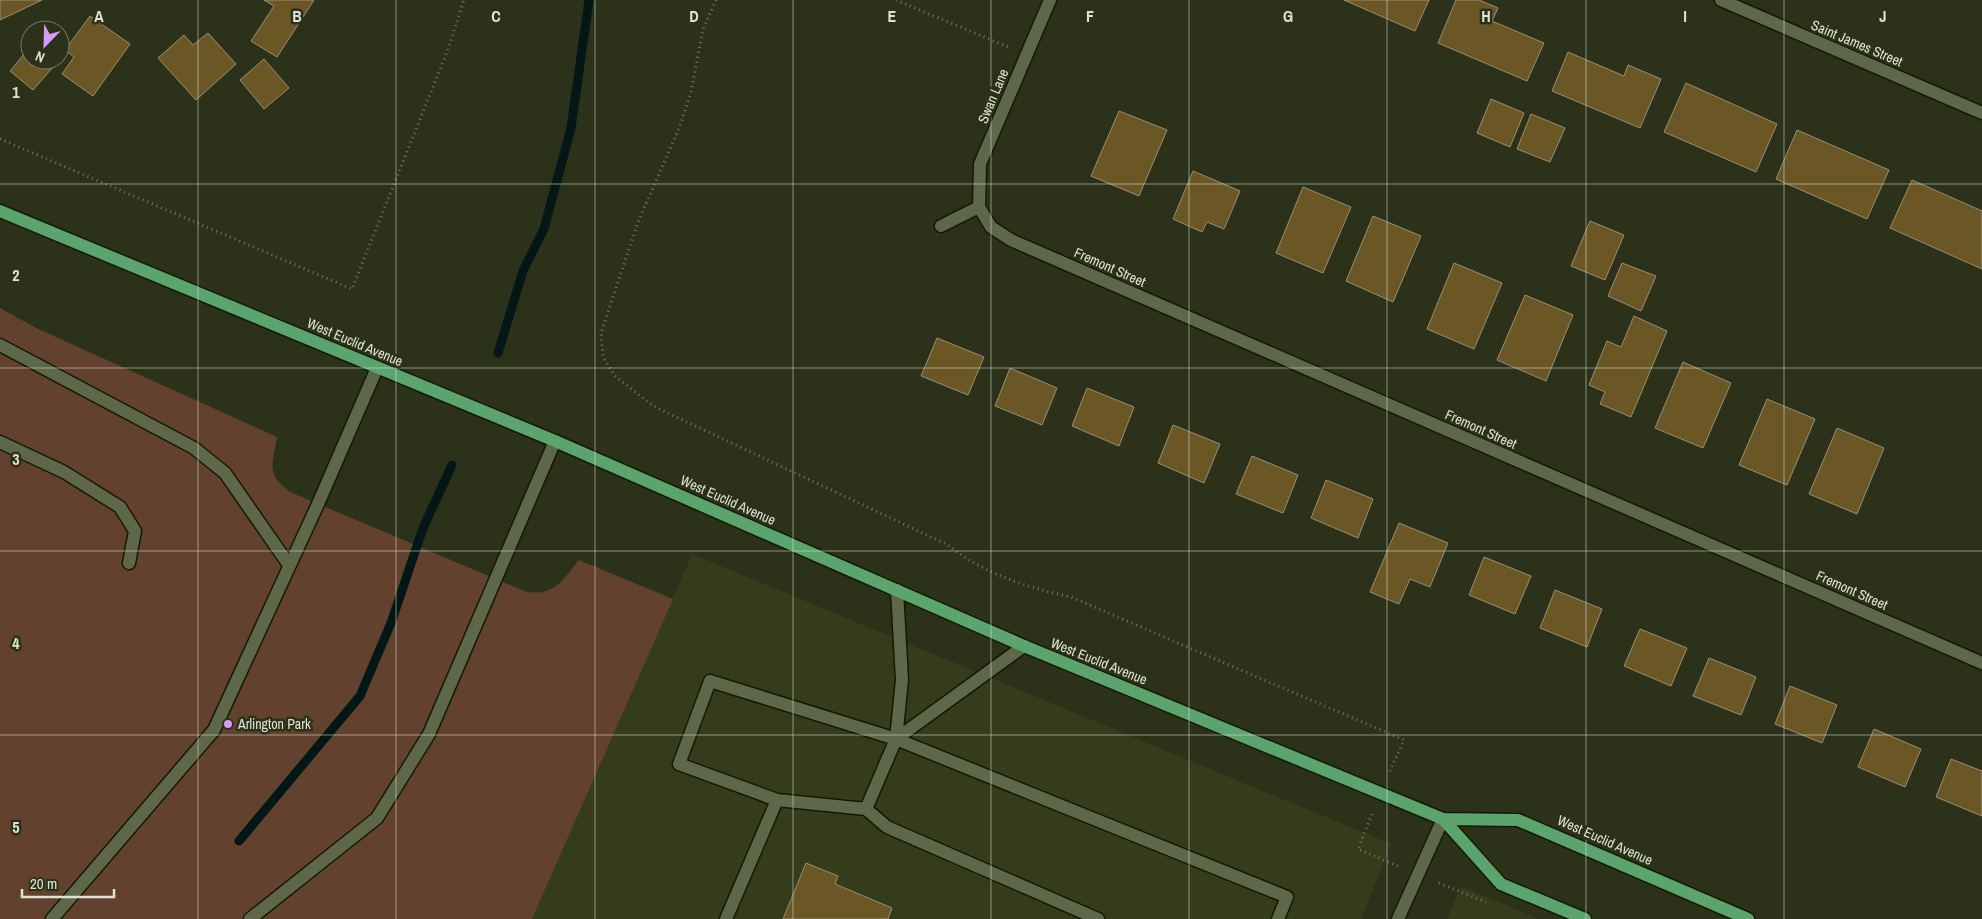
<svg xmlns="http://www.w3.org/2000/svg" width="1982" height="919" viewBox="0 0 1982 919" font-family="'Archivo Narrow',sans-serif">
	<style>
		.built { fill: #343c1c }
		.green { fill: #62422e }
		.lines { fill: none; stroke-linecap: round; stroke-linejoin: round }
		.stream { stroke: #031816; stroke-width: 9 }
		.building { fill: #6b5726; stroke: #9b8e72 }
		.minor-casing { stroke: #141a02; stroke-width: 15 }
		.major-casing { stroke: #141a02; stroke-width: 15 }
		.path { stroke: #727863; stroke-width: 3; stroke-dasharray: 1 4; stroke-linecap: butt }
		.minor { stroke: #5f674b; stroke-width: 12 }
		.major { stroke: #5ca46e; stroke-width: 12 }
		.grid { fill: none; stroke: #dde2d3; stroke-width: 1; stroke-opacity: 0.55 }
		.poi-dot { fill: #d89af8; stroke: #2c3219; stroke-width: 2 }
		.labels { text-anchor: middle; stroke-width: 5; stroke-linejoin: round; paint-order: stroke }
		.street-label { font-size: 14px; fill: #dde2d3; stroke: #2c3219 }
		.poi-label { font-size: 14px; fill: #dde2d3; stroke: #2c3219; text-anchor: start }
		.grid-label { font-size: 16px; text-anchor: middle; font-weight: bold; fill: #dde2d3; stroke: #2c3219; stroke-width: 5; stroke-linejoin: round; paint-order: stroke }
	</style>
	<rect width="100%" height="100%" fill="#2c3219"/>
	<path class="built" d="M692 554 1391 844 1361 919H532Z
		M1461 886 1539 919H1447Z"/>
	<path class="green" d="M0 308 36 328 277 437C273 465 265 473 290 492L524 591C553 598 562 581 579 560L673 599 532 919H0Z"/>
	<g class="lines">
		<path class="stream" d="M498 353 523 271 544 229 571 128 589 0
			M239 841 360 696 391 623 423 528 452 465"/>
	</g>
	<path class="building" d="M0 0H42L0 20Z
		M264 0H314L277 57 251 41 274 6Z
		M1344 0H1429L1415 31Z
		M1456 0H1479L1498 8 1492 21 1544 43 1527 81 1438 43Z
		M90 16 130 44 93 96 62 74 74 57 65 50Z
		M208 33 236 64 196 100 158 58 184 35 193 45Z
		M29 48 30 60H44L53 67 33 90 10 71Z
		M1568 52 1624 76 1628 65 1661 79 1640 128 1552 91Z
		M264 59 289 88 264 109 240 80Z
		M1686 83 1777 124 1756 172 1664 132Z
		M1491 99 1524 113 1510 147 1477 133Z
		M1119 111 1167 130 1139 196 1091 176Z
		M1531 114 1565 128 1550 162 1517 149Z
		M1797 130 1889 170 1867 219 1776 179Z
		M1193 171 1240 191 1224 229 1207 222 1202 232 1173 219Z
		M1912 180 1982 211V269L1890 228Z
		M1303 187 1351 207 1323 273 1276 253Z
		M1373 216 1421 236 1393 302 1346 281Z
		M1590 221 1624 235 1605 280 1571 266Z
		M1454 263 1502 283 1474 349 1427 329Z
		M1622 263 1656 276 1641 311 1608 296Z
		M1525 295 1573 315 1546 381 1497 360Z
		M1634 316 1667 331 1631 417 1600 404 1605 392 1589 385 1607 341 1621 347Z
		M937 338 984 357 968 395 921 376Z
		M1683 362 1731 383 1703 448 1655 428Z
		M1010 368 1057 388 1042 425 995 406Z
		M1087 388 1134 407 1119 446 1072 426Z
		M1767 399 1815 419 1787 485 1739 465Z
		M1173 425 1220 444 1204 483 1158 463Z
		M1837 428 1884 448 1857 514 1809 494Z
		M1252 456 1298 475 1283 513 1236 494Z
		M1326 480 1373 499 1358 538 1311 518Z
		M1399 523 1448 543 1430 587 1410 579 1399 604 1370 592Z
		M1484 557 1531 576 1515 614 1469 595Z
		M1555 590 1602 609 1587 647 1540 628Z
		M1640 629 1687 648 1671 686 1624 666Z
		M1709 658 1756 677 1741 715 1693 696Z
		M1790 686 1837 705 1822 743 1775 724Z
		M1874 729 1921 749 1905 787 1858 767Z
		M1951 759 1982 771V816L1936 797Z
		M806 863 838 876 835 884 892 908 888 919H783Z"/>
	<g class="lines">
		<defs>
			<path id="minor" d="M1050 0 980 164 979 207 991 227 1011 240 1982 663
				M1721 0 1982 113
				M941 226 979 207
				M0 345 194 448 225 473 289 565
				M0 442 64 472 120 507 135 531 129 563
				M896 739 1024 646
				M777 800 679 764 710 681 896 739 1287 897 1278 919
				M866 809 887 827 1098 919
				M52 919 214 730 318 504 377 368
				M250 919 377 818 429 734 555 441
				M726 919 777 800 866 809 896 739 902 680 897 590
				M1398 919 1443 819"/>
			<path id="major" d="M0 211 555 441 1024 646 1443 819 1518 820 1748 919
				M1443 819 1501 884 1585 919"/>
		</defs>
		<use href="#minor" class="minor-casing"/>
		<use href="#major" class="major-casing"/>
		<path class="path" d="M716 0 703 29 691 92 680 126 638 222 601 333 603 357 615 376 653 406 948 545C984 574 1026 587 1071 597L1404 740 1389 773
			M896 0 1008 47
			M0 139 352 289 447 52 464 0
			M1372 814 1358 849 1398 866
			M1439 883 1486 902"/>
		<use href="#minor" class="minor"/>
		<use href="#major" class="major"/>
	</g>
	<path class="grid" d="M198 0V919M396 0V919M595 0V919M793 0V919M991 0V919M1189 0V919M1387 0V919M1586 0V919M1784 0V919M0 184H1982M0 368H1982M0 551H1982M0 735H1982"/>
	<circle class="poi-dot" cx="228" cy="724" r="5"/>
	<g class="labels">
		<g class="street-label">
			<text transform="translate(1857 43) rotate(23)" y="5">Saint James Street</text>
			<text transform="translate(993 96) rotate(-67)" y="5">Swan Lane</text>
			<text transform="translate(1110 267) rotate(24)" y="5">Fremont Street</text>
			<text transform="translate(355 342) rotate(23)" y="5">West Euclid Avenue</text>
			<text transform="translate(1481 429) rotate(24)" y="5">Fremont Street</text>
			<text transform="translate(728 500) rotate(24)" y="5">West Euclid Avenue</text>
			<text transform="translate(1852 590) rotate(24)" y="5">Fremont Street</text>
			<text transform="translate(1099 661) rotate(22)" y="5">West Euclid Avenue</text>
			<text transform="translate(1605 840) rotate(24)" y="5">West Euclid Avenue</text>
		</g>
		<g class="poi-label">
			<text x="238" y="729">Arlington Park</text>
		</g>
	</g>
	<g class="grid-label">
		<text x="99" y="22">A</text>
		<text x="297" y="22">B</text>
		<text x="496" y="22">C</text>
		<text x="694" y="22">D</text>
		<text x="892" y="22">E</text>
		<text x="1090" y="22">F</text>
		<text x="1288" y="22">G</text>
		<text x="1486" y="22">H</text>
		<text x="1685" y="22">I</text>
		<text x="1883" y="22">J</text>
		<text x="16" y="98">1</text>
		<text x="16" y="281">2</text>
		<text x="16" y="465">3</text>
		<text x="16" y="649">4</text>
		<text x="16" y="833">5</text>
	</g>
	<g transform="translate(45 45) rotate(203)"><circle r="24" fill="#2c3219" stroke="#737863"/>
	<path d="M0-4L9 19L0 12L-9 19Z" fill="#d89af8"/>
	<text y="-8" font-size="14" font-weight="bold" text-anchor="middle" fill="#dde2d3">N</text>
	</g>
	<path d="M22 889v8h92v-8" fill="none" stroke="#dde2d3" stroke-width="2.5"/>
	<text x="30" y="889" font-size="15" fill="#dde2d3" stroke="#2c3219" stroke-width="4" paint-order="stroke">20 m</text>
</svg>
